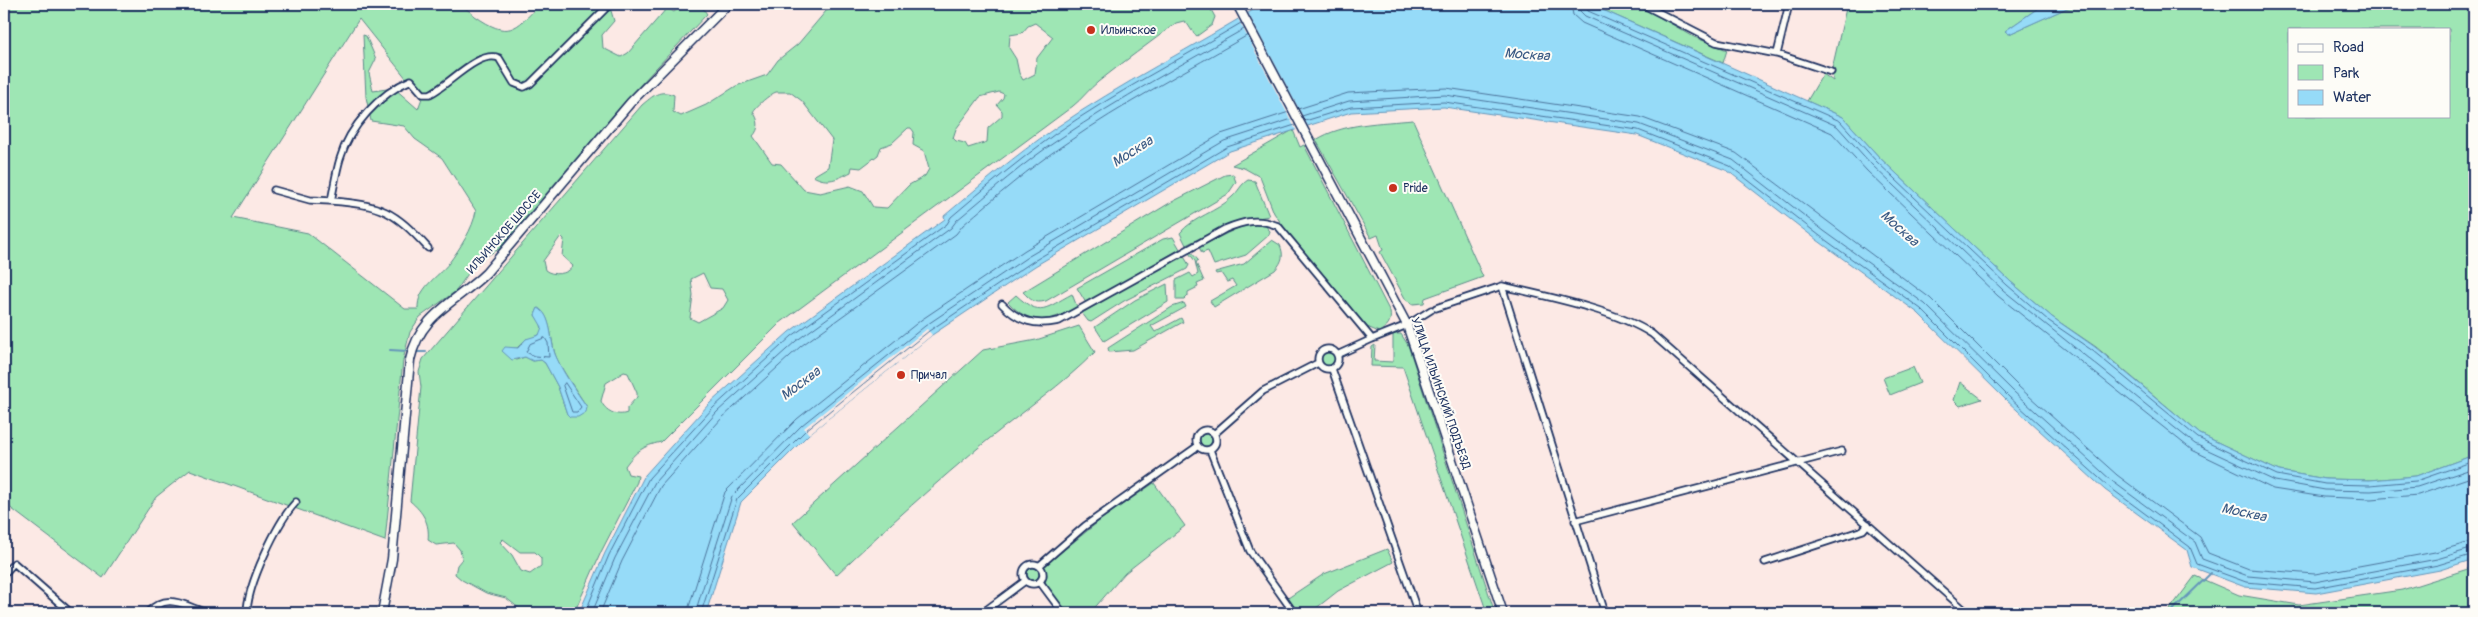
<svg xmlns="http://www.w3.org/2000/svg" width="2478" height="617" viewBox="0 0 2478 617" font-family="Pangolin,sans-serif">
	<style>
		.green { fill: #9ee6b4; stroke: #5c8a89; fill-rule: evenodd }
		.water { fill: #96dbf8; stroke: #6596ba }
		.pier { fill: #fce9e5 }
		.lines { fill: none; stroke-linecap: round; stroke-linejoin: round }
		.shore { stroke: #4c749c; stroke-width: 1 }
		.stream { stroke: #6596ba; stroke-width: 2 }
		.minor-casing { stroke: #1b2f5e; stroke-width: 9 }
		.secondary-casing { stroke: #1b2f5e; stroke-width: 11 }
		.minor { stroke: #fdfcf7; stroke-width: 5.5 }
		.secondary { stroke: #fdfcf7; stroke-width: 8 }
		.poi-dot { fill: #c8321e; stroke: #fdfcf7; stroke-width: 2 }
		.labels { text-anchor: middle; stroke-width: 4; stroke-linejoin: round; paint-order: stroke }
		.poi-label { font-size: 12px; fill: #1b2f5e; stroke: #fdfcf7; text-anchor: start }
		.street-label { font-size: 12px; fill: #1b2f5e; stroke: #fdfcf7 }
		.water-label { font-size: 14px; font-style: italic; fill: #3a5a84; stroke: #fdfcf7 }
	</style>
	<rect width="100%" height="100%" fill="#fce9e5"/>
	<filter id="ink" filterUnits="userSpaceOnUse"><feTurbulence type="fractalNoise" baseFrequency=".02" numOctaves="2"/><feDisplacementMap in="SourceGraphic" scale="10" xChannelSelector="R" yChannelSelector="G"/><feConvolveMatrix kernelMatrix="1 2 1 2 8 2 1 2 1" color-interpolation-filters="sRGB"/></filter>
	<g filter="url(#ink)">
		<path class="green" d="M4 4H431L435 6 436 4C443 4 453 2 459 4 465 7 470 12 475 16 508 39 515 31 540 4H609L614 21 602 35 603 48 621 57 628 53 667 8 674 12 684 4H700L707 14 625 101 499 249 486 256 472 268 456 291 420 317 410 332 403 360 385 541 190 470 156 497 103 578 4 503ZM359 19 422 98 418 109 394 88 373 91 369 73 376 59 366 36 363 35 366 97 371 121 404 126 415 139 442 158 476 211C473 229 460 248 449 263 437 278 417 288 418 309H405L308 233 233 218Z
			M832 4H1208L1215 17 1212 25 1197 36C1190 31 1190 25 1184 21L1176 23C1150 43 1123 62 1098 82 1089 89 1082 99 1073 106L780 323 661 442C643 446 636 451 625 466L628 474 638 476 637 482 601 552 574 613H525L506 598 486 593 462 580 455 574 457 565 462 559 460 550 454 543 436 545 428 540C430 523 423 512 410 501L421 387 419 372 423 359 642 105C653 96 659 89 674 95L673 112 681 116 706 105 736 86 767 75 778 60 798 44ZM1035 23 1053 37 1037 58 1035 74 1023 80 1019 73 1016 59 1009 48 1010 35 1022 33 1028 26ZM776 92H790L802 101 832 140 828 167 813 176C828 184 837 179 851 172L852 167 861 168 878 155 881 147 892 143 908 128H911L914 132 913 145 924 151 929 169 925 176 909 185 887 208 873 207 863 191 850 186 820 193 804 190 781 164 772 163 753 136C760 129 759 119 753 112 756 106 770 94 776 92ZM999 92 1004 94 1003 98 997 105 1002 111V116L988 128 987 142 968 148 965 143 956 141 953 138 956 129 980 97ZM561 236 564 239 562 256 573 266C568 275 552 276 545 270L543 261ZM703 273 710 288 722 289 728 300 723 308 698 322 690 318 693 295 691 279ZM538 308C550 314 551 338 554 350 556 363 579 394 587 407L567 414 558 387 545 363 541 360 533 361 525 357 516 360 509 348H517L526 339 535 338 542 332 541 323 535 315ZM624 372 628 373 637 393V397L627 408V413C617 417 605 411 601 401L606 383ZM503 539 520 552H535L541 558V566L530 574 521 571 512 555 500 542Z
			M1603 4H1637L1694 37 1727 50 1723 63 1605 11Z
			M1847 4H2044L2005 31 2009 34 2067 8 2083 4H2474V455L2416 476 2370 480 2326 479 2279 471 2200 434 2096 347 2052 317 2011 282 1879 157 1843 117 1807 101 1823 74 1833 81 1832 69ZM2289 29H2449V116H2289Z
			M1413 120 1483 277 1425 298 1424 303 1413 304 1406 300 1380 252 1383 250 1378 235 1371 238 1316 140C1343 123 1381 123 1413 120Z
			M1293 130 1300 147 1304 145 1390 312C1392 322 1387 327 1379 332L1367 327 1286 230 1274 213 1260 177 1244 168 1232 165Z
			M1233 174 1236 182 1228 194 1046 301C1034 304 1031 300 1023 292L1168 204 1225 175Z
			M1248 180 1255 181 1269 216 1230 223 1186 245 1180 233C1193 217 1217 212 1232 197 1239 191 1240 185 1248 180Z
			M1249 224H1264L1270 231 1269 235 1246 255 1214 265 1208 251 1202 253 1199 247 1240 227Z
			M1173 237 1180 249 1086 303 1077 288 1163 239Z
			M1272 240 1280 245C1284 255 1283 261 1275 270L1214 307 1210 301 1236 286 1232 280 1227 282 1221 273 1216 274 1215 272 1244 264Z
			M1190 251 1198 260 1196 263 1204 281 1197 284 1198 287 1188 292V296L1184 300H1176V280L1190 273 1193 277 1198 274 1195 261 1189 253Z
			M1183 255 1189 265 1187 269 1124 301 1091 322 1088 321 1082 313Z
			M1167 284 1168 302 1104 341 1095 327 1135 300Z
			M1072 294 1077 307C1050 322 1031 327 1008 302L1016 295C1041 318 1045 308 1072 294Z
			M1184 303 1186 307 1151 326 1155 332 1181 318 1183 322 1133 350 1109 352 1108 348 1172 307Z
			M1079 326 1095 352C1061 386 1026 409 989 439 936 482 886 528 836 575L793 522 983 350 1036 340Z
			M1393 334H1401L1408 345 1495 613H1487L1403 367 1371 366 1372 347 1375 345 1374 361 1393 362Z
			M1321 359a7 7 0 1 1 14 0a7 7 0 1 1-14 0Z
			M1913 367 1920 383 1890 395 1883 378Z
			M1960 382 1982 399 1960 406 1954 400Z
			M1200 440a6 6 0 1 1 12 0a6 6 0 1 1-12 0Z
			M1154 483 1185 526 1125 573 1090 613H1067L1045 584 1047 575 1044 566 1103 518Z
			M1387 549 1393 562 1338 591 1310 613H1298L1288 598 1324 574Z
			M2474 567V613H2272L2268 608 2255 613H2167L2195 576 2239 595 2299 605 2402 590Z
			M1027 574a6 6 0 1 1 12 0a6 6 0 1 1-12 0Z"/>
		<path class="water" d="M1263 4H1583L1605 11 1843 117 1879 157 2011 282 2052 317 2095 347 2200 434 2279 471 2326 479 2370 480 2416 476 2474 455V559L2440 570 2316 593 2245 587 2192 567 2187 550 2105 490 2006 400 1918 313 1817 240 1728 171 1637 135 1444 107 1351 112 1230 151 1035 266 932 335 809 434 741 502 706 613H579L605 553 645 475 709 404 789 332 945 219 944 216C980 186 1015 155 1054 129 1121 83 1194 47 1263 4Z
			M2044 4H2083L2067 8 2009 34 2005 31Z
			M538 308C552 315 550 340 555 354 562 372 576 391 587 407L586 412 578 417H570L567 414 558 387 545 363 541 360 533 361 525 357 512 360 502 351 505 347 518 348 526 339 539 335 542 327 535 315Z"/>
		<path class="pier" d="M1247 11 1309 128 1297 132 1237 17Z
			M927 329 932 335 809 434 804 428Z"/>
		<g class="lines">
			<path class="shore" d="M1571 4 1573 15 1582 23 1832 133 1867 171 1998 296 2192 450 2273 489 2324 497 2371 499 2418 495 2474 476
				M1578 4 1580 11 1585 16 1837 126 1872 165 2003 290 2195 444 2275 481 2325 490 2371 491 2417 487 2474 468
				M1585 4 1588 11 1840 121 1876 161 2007 285 2049 321 2093 351 2198 438 2277 475 2325 484 2370 485 2416 481 2474 461
				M1298 109 1348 93 1446 88 1640 117 1736 153 1930 298 2019 387 2117 475 2200 537 2208 553 2249 569 2315 574 2435 552 2474 541
				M1302 116 1349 101 1445 95 1639 124 1733 160 1824 231 1925 304 2014 392 2112 481 2195 542 2202 559 2248 576 2315 582 2437 559 2474 548
				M1305 121 1351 107 1444 102 1638 130 1730 166 1820 236 1921 309 2009 397 2108 486 2190 547 2197 564 2246 582 2315 588 2438 565 2474 554
				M545 338 548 343 549 357 534 356 526 352 530 344Z
				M565 383 581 407 577 412H572L563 386Z
				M585 613 609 555 649 478 713 408 792 336 947 224 951 217C985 188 1019 160 1055 134 1114 93 1179 60 1241 23
				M592 613 615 558 655 482 717 412 796 341 951 228 957 220C991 192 1024 162 1061 138 1120 98 1183 64 1244 29
				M600 613 622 561 661 486 722 418 801 346 956 234 963 225C996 197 1029 168 1065 144 1123 104 1186 71 1248 35
				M687 613 725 492 797 419 921 320 1025 250 1221 134 1289 112
				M695 613 732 496 802 425 925 326 1029 256 1224 141 1292 119
				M701 613 737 499 806 430 929 331 1032 262 1227 147 1295 125"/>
			<path class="stream" d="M390 350 407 351
				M416 352H426
				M2170 613 2211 573"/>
			<defs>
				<path id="minor" d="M1642 4 1716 42 1777 54 1831 72
					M1777 54 1789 4
					M274 190 310 200 331 201
					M428 248C393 210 382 205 331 201 334 187 336 172 340 159 349 127 380 93 411 80L423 94H430C449 85 478 50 499 58L514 83 524 87 530 84 610 4
					M1502 286C1545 296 1616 310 1652 334L1968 613
					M1002 304C1019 322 1035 326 1059 321L1225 229C1244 221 1258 218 1278 226L1372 339 1407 325 1431 310
					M1436 308 1502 286 1605 613
					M1318 359a10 10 0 1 1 20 0a10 10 0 1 1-20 0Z
					M1337 355 1372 339
					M1332 369 1418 613
					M1196 440a10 10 0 1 1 20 0a10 10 0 1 1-20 0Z
					M1214 434 1263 391 1318 363
					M1210 450 1250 551 1294 613
					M1575 521 1842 451
					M1765 562 1863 530 1868 524
					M1023 574a10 10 0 1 1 20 0a10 10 0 1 1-20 0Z
					M1039 566 1085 526 1198 446
					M4 574 14 563 71 613
					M1040 582 1063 613
					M147 613C168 592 182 605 207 613
					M247 613C247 586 277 522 296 502
					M982 613 1025 581"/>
				<path id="secondary" d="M1237 4 1407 325 1503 613
					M382 613 392 559 410 360C420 314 455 303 486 273L631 102 728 4"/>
			</defs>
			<use href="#minor" class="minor-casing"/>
			<use href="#secondary" class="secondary-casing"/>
			<use href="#minor" class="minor"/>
			<use href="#secondary" class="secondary"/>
		</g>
	</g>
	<g class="poi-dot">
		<circle cx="1091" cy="30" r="5"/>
		<circle cx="1393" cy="188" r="5"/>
		<circle cx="901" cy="375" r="5"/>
	</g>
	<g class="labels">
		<g class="poi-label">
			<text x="1101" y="34">Ильинское</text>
			<text x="1403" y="192">Pride</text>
			<text x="911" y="379">Причал</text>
		</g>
		<g class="street-label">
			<text transform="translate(504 232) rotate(-49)" y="4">ИЛЬИНСКОЕ ШОССЕ</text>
			<text transform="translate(1441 393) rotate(71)" y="4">УЛИЦА ИЛЬИНСКИЙ ПОДЪЕЗД</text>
		</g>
		<g class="water-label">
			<text transform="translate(1527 54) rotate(4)" y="5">Москва</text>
			<text transform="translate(1132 151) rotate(-33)" y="5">Москва</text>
			<text transform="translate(1900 228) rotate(42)" y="5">Москва</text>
			<text transform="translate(800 383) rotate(-37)" y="5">Москва</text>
			<text transform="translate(2244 512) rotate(12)" y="5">Москва</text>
		</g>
	</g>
	<rect width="2478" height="617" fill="none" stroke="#fdfcf7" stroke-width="20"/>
	<rect x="10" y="10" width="2458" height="597" fill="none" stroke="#1b2f5e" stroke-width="2" filter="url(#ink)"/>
	<rect x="2288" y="28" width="162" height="90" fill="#fdfcf7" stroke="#a3aaba"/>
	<rect x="2298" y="44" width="25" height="8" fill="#fdfcf7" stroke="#a3aaba"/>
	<text x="2333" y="52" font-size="15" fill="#1b2f5e">Road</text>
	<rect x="2298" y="65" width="25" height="15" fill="#9ee6b4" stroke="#a3aaba"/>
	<text x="2333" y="78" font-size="15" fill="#1b2f5e">Park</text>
	<rect x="2298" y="90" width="25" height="15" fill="#96dbf8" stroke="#a3aaba"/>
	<text x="2333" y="102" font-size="15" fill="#1b2f5e">Water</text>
</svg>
